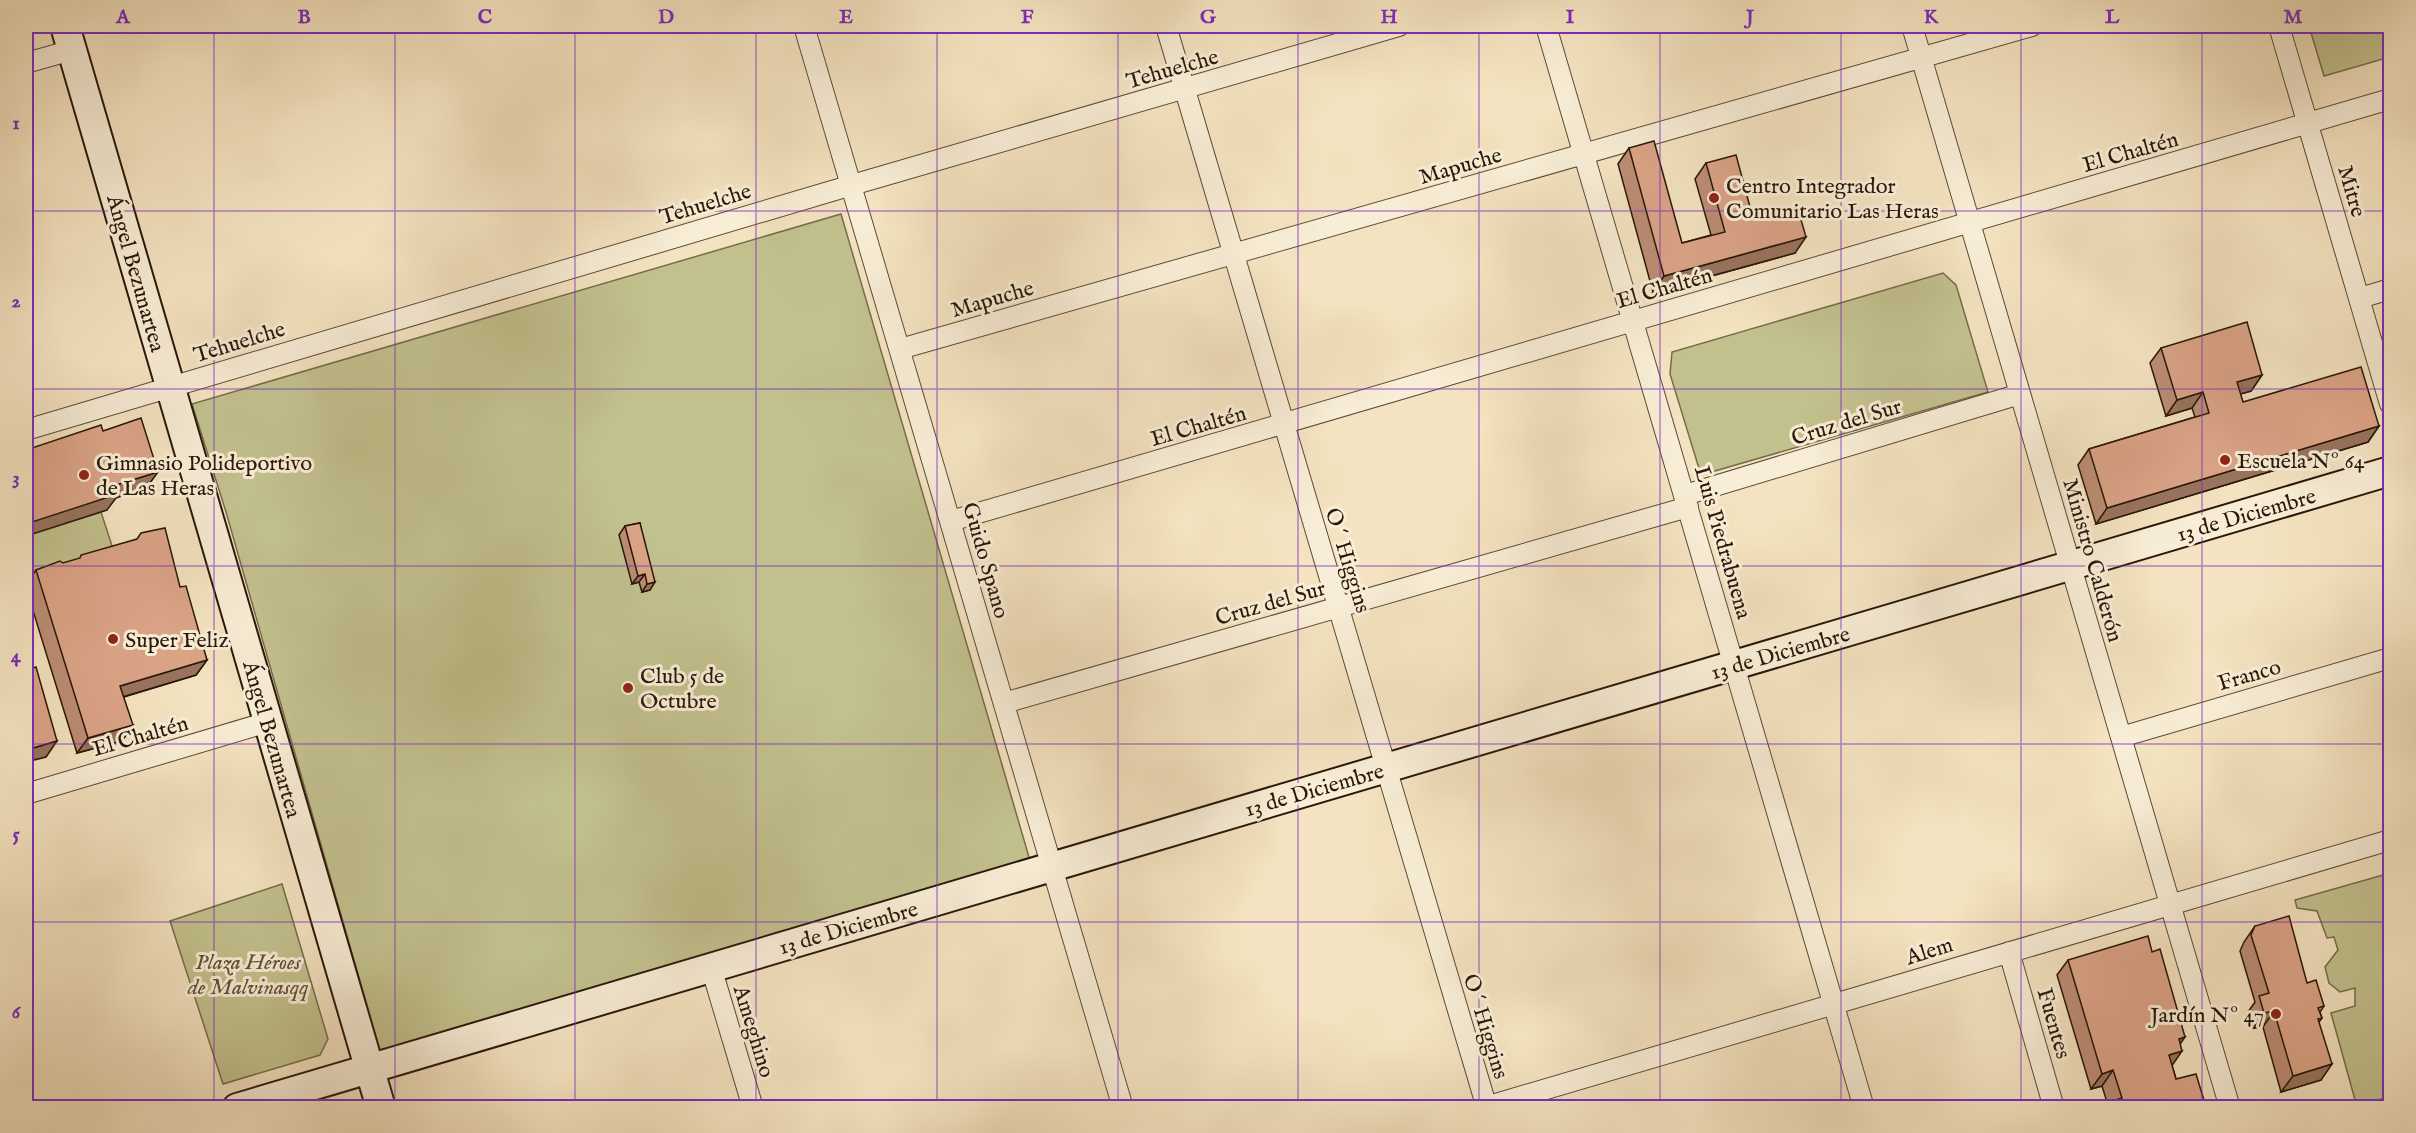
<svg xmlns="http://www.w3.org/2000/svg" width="2416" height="1133" viewBox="0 0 2416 1133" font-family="'IM FELL English',serif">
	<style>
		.green { fill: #c2c18e; stroke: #766c4c; stroke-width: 1.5 }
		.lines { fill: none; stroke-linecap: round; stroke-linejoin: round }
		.street-casing { stroke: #5c4a38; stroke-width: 22 }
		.secondary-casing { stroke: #29170a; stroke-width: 32 }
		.street { stroke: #f8edd6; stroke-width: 20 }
		.secondary { stroke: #f8edd6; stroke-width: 28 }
		.wall { fill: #bc8d74; stroke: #29170a; stroke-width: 1.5 }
		.shaded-wall { fill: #99735e; stroke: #29170a; stroke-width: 1.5 }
		.building { fill: #dba487; stroke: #29170a; stroke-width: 1.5 }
		.grid { fill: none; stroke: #7b2cbf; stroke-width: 1.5; stroke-opacity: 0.55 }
		.poi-dot { fill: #8f2418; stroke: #f8edd6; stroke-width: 2 }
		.labels { text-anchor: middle; stroke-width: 6; stroke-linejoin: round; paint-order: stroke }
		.street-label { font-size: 22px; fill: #29170a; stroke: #f8edd6 }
		.poi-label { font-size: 22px; fill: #29170a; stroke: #f8edd6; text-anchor: start }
		.park-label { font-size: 22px; font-style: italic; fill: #5f5238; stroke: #f8edd6 }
		.neatline { fill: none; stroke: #7b2cbf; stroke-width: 2 }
		.grid-label { font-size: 20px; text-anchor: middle; font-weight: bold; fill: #7b2cbf }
	</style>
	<rect width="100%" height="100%" fill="#f4e3c0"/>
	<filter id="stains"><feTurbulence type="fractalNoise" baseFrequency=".00333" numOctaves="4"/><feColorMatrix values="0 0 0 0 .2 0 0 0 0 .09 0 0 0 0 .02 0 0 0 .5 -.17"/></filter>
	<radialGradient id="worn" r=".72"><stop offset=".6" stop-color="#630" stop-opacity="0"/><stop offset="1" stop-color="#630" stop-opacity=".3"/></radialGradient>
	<path class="green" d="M2309 26H2390V57L2324 76Z
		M841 214 1031 864 381 1055 226 512 192 404Z
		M1943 273 1956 285 1988 392 1701 475 1670 374 1672 352Z
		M101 512 114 552 26 580V536Z
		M2390 873V1096L2357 1107 2331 1013 2355 1006V988L2340 992 2329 983 2325 967 2338 950 2334 937 2327 938 2317 911 2297 908 2295 900Z
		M282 884 328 1039 320 1055 223 1084 170 921Z"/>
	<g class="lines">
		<defs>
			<path id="street" d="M804 26 1123 1108
				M1166 26 1487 1108
				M1546 26 1864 1108
				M1912 26 2230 1108
				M2279 26 2390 404
				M26 63 72 50
				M2360 298 2390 289
				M900 349 2032 26
				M26 430 852 185 1399 26
				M1685 495 2020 394
				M951 521 2390 99
				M1004 703 1688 507
				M2121 737 2390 658
				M26 794 268 722
				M2009 952 2054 1108
				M711 967 753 1108
				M1482 1108 2390 840"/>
			<path id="secondary" d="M65 26 381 1108
				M237 1108 2390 471"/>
		</defs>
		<use href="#street" class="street-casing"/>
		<use href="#secondary" class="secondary-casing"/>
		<use href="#street" class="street"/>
		<use href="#secondary" class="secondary"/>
	</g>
	<path class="wall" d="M1629 148 1682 243 1711 235 1695 179 1706 163 1753 218 1795 253 1653 292 1618 164Z
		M2161 348 2262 375 2251 391 2240 394 2243 402 2379 426 2368 442 2096 524 2078 465 2089 449 2195 417 2192 408 2166 416 2150 363Z
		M640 523 650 590 642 592 639 582 632 584 619 535 625 526Z
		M63 563 180 587 207 660 196 675 124 697 122 741 77 753 26 588V584L36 570Z
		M2255 926 2307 983 2324 1006 2320 1012 2322 1018 2319 1022 2321 1080 2281 1092 2263 1027 2253 1028 2248 1012 2255 1002 2240 951 2244 942Z
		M2068 960 2180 1045 2172 1065 2176 1079 2206 1107H2097L2099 1105 2107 1102 2102 1086 2091 1089 2057 975Z"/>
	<path class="shaded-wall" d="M26 26H39L35 31 26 34Z
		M1806 237 1795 253 1653 292 1664 276Z
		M2262 375 2251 391 2226 398 2237 382Z
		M2203 392 2192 408 2166 416 2177 400Z
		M2379 426 2368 442 2096 524 2107 508Z
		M158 472 147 487 116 498 107 510 26 536V524L116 485Z
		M645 574 639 582 632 584 638 576Z
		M655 582 650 590 642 592 647 584Z
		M207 660 196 675 109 701 120 686Z
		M133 725 122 741 77 753 88 738Z
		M57 741 46 757 26 762V750Z
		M2274 1011 2263 1027 2253 1028 2264 1013Z
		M2185 1037 2174 1053 2179 1039Z
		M2182 1051 2171 1067 2169 1055Z
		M2332 1064 2321 1080 2281 1092 2293 1076Z
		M2113 1070 2102 1086 2091 1089 2102 1074Z"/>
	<path class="building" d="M1654 141 1682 243 1725 232 1706 163 1736 155 1753 218 1797 206 1806 237 1664 276 1629 148Z
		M2247 322 2262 375 2237 382 2243 402 2361 367 2379 426 2107 508 2089 449 2209 413 2203 392 2177 400 2161 348Z
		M141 418 158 472 116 485 118 494 26 524V450L101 425 103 431Z
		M640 523 655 582 647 584 645 574 638 576 625 526Z
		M165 528 180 587 186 586 207 660 120 686 133 725 88 738 36 570 60 561 63 563 80 558 81 555 137 539 141 533Z
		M36 667 57 741 26 750V670Z
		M2289 916 2307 983 2316 980 2324 1006 2318 1008 2322 1018 2318 1019 2332 1064 2293 1076 2274 1011 2264 1013 2259 996 2269 993 2251 935 2255 926Z
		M2148 936 2152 952 2160 949 2185 1037 2179 1039 2182 1051 2169 1055 2176 1079 2196 1074 2206 1107H2100L2099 1105 2122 1098 2113 1070 2102 1074 2068 960Z"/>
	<path class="grid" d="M214 26V1108M395 26V1108M575 26V1108M756 26V1108M937 26V1108M1118 26V1108M1298 26V1108M1479 26V1108M1660 26V1108M1841 26V1108M2021 26V1108M2202 26V1108M26 211H2390M26 389H2390M26 566H2390M26 744H2390M26 922H2390"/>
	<g class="poi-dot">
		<circle cx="1714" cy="198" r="6"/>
		<circle cx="2225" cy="460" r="6"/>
		<circle cx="84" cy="475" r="6"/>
		<circle cx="113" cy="639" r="6"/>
		<circle cx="628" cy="688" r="6"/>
		<circle cx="2276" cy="1014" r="6"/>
	</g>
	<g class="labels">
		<g class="street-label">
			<text transform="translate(1172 68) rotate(-16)" y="8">Tehuelche</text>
			<text transform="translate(2130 151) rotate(-16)" y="8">El Chaltén</text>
			<text transform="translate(1460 165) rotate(-16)" y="8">Mapuche</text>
			<text transform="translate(2353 191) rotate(74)" y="8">Mitre</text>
			<text transform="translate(705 203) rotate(-17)" y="8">Tehuelche</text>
			<text transform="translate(137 273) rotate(74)" y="8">Ángel Bezunartea</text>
			<text transform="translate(1664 287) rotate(-16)" y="8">El Chaltén</text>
			<text transform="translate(992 298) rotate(-16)" y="8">Mapuche</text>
			<text transform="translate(239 341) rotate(-17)" y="8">Tehuelche</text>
			<text transform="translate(1846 421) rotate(-17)" y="8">Cruz del Sur</text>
			<text transform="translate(1198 425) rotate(-16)" y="8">El Chaltén</text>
			<text transform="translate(2246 514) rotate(-16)" y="8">13 de Diciembre</text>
			<text transform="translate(1724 542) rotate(74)" y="8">Luis Piedrabuena</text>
			<text transform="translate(987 560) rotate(74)" y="8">Guido Spano</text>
			<text transform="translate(1349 560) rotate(73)" y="8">O´ Higgins</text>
			<text transform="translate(2094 560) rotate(74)" y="8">Ministro Calderón</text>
			<text transform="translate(1270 602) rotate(-16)" y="8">Cruz del Sur</text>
			<text transform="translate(1780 652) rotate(-16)" y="8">13 de Diciembre</text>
			<text transform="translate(2249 674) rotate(-16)" y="8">Franco</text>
			<text transform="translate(140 735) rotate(-16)" y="8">El Chaltén</text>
			<text transform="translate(273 739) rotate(74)" y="8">Ángel Bezunartea</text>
			<text transform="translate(1314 789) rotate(-16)" y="8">13 de Diciembre</text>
			<text transform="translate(848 927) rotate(-16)" y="8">13 de Diciembre</text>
			<text transform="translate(1929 950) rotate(-17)" y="8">Alem</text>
			<text transform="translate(2055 1023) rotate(74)" y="8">Fuentes</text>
			<text transform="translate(1487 1026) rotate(73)" y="8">O´ Higgins</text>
			<text transform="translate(755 1031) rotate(73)" y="8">Ameghino</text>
		</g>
		<g class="poi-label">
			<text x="1726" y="193">Centro Integrador<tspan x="1726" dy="25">Comunitario Las Heras</tspan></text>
			<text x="2237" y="468">Escuela Nº 64</text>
			<text x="96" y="470">Gimnasio Polideportivo<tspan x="96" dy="25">de Las Heras</tspan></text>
			<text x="125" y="647">Super Feliz</text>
			<text x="640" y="683">Club 5 de<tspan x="640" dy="25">Octubre</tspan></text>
			<text x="2264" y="1022" text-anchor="end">Jardín Nº 47</text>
		</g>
		<g class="park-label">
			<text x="248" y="969">Plaza Héroes<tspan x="248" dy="25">de Malvinasqq</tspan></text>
		</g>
	</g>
	<rect width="2416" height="1133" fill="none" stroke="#f4e3c0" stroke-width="66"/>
	<rect x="33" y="33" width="2350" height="1067" class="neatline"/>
	<g class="grid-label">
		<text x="123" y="23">A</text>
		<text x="304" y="23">B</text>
		<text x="485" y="23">C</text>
		<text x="666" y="23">D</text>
		<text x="846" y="23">E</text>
		<text x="1027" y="23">F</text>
		<text x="1208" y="23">G</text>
		<text x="1389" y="23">H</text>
		<text x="1570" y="23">I</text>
		<text x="1750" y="23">J</text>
		<text x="1931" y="23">K</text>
		<text x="2112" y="23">L</text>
		<text x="2293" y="23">M</text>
		<text x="16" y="129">1</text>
		<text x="16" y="307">2</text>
		<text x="16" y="484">3</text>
		<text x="16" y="662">4</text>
		<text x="16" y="840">5</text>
		<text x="16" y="1018">6</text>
	</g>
	<rect width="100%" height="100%" filter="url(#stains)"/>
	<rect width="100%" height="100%" fill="url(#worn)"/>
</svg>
